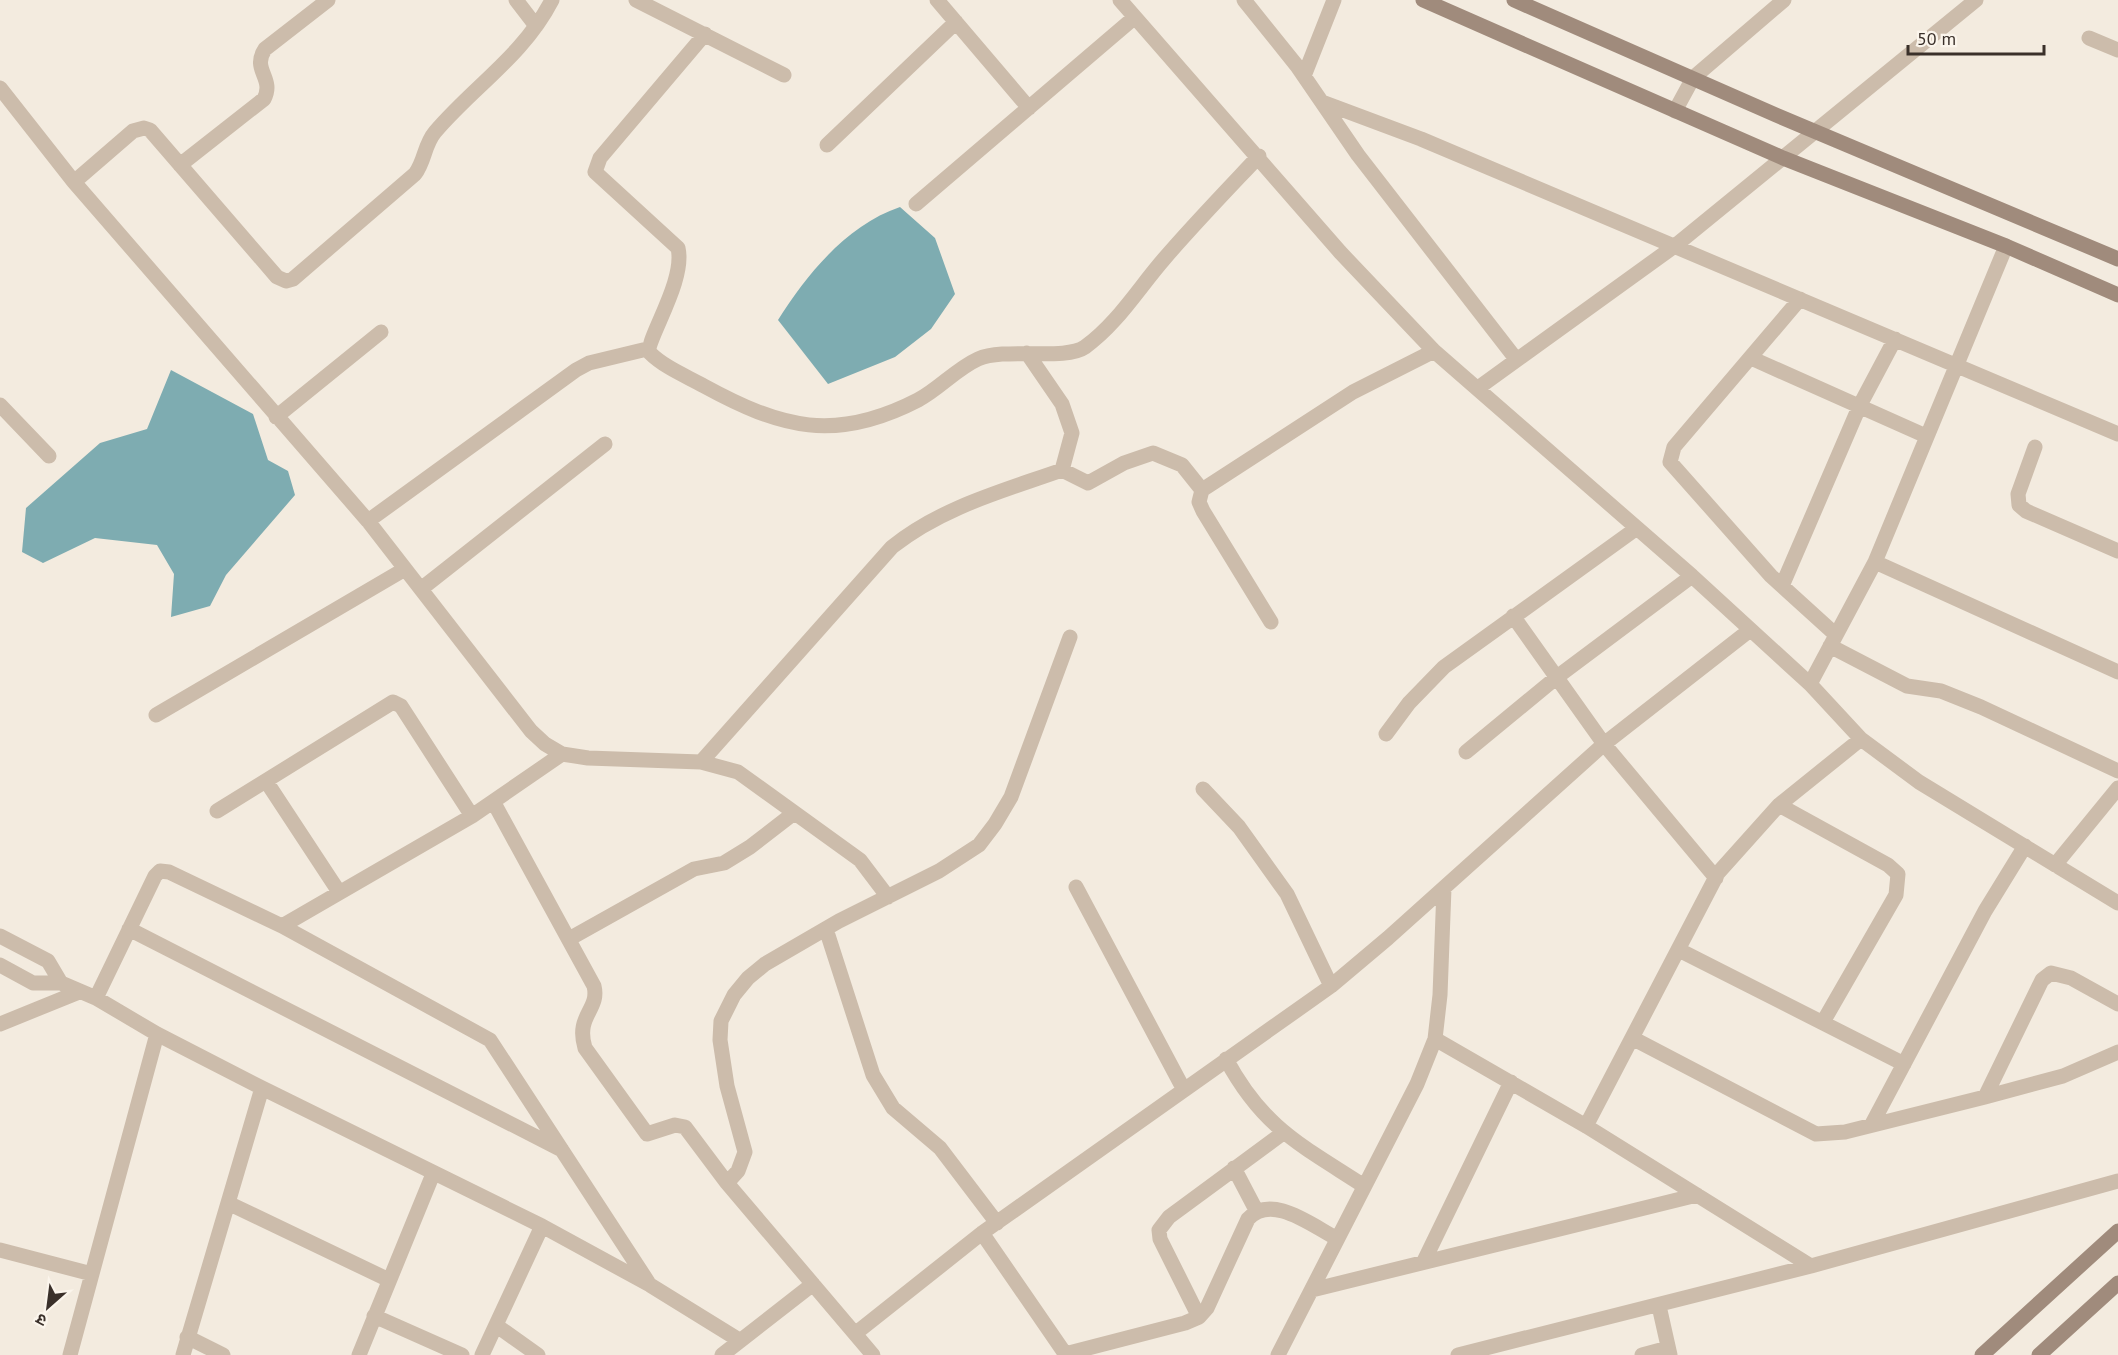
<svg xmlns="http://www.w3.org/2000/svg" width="2118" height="1355" viewBox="0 0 2118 1355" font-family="'PT Sans','Noto Sans Devanagari',sans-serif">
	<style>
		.water { fill: #7eacb1 }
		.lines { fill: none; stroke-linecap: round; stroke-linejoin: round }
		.street { stroke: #ccbcab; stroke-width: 15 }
		.secondary { stroke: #a08b7c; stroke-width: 15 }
	</style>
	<rect width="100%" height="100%" fill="#f3ebdf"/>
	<path class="water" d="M900 207 935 238 955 294 931 329 895 357 828 384 778 320C807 274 847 225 900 207Z
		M171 370 253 414 268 460 288 471 295 495 226 575 210 606 171 617 174 574 157 545 95 538 43 563 22 552 26 508 100 443 147 429Z"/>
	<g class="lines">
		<path class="street" d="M516 0 536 26
			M636 0 784 75
			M937 0 1029 108
			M1120 0 1340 252 1434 351 1692 576 1810 684 1861 739 1919 782 2118 903
			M1244 0 1297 66 1358 155 1516 359
			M705 34 600 158 595 172 678 248C686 282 644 342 650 353 664 367 686 376 704 386 781 428 835 443 918 400 939 389 956 369 978 359 1005 347 1065 361 1085 347 1117 324 1138 289 1164 259 1194 224 1227 190 1259 156
			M2089 38 2118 50
			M1304 76 1334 0
			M0 88 74 182 368 521 531 731 545 744 562 754 588 758 701 762 738 772 860 860 888 897
			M1322 102 1421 139 2118 434
			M1675 111 1693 78 1784 0
			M827 145 956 22
			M180 165 264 99C275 78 251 70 265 49L328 0
			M74 182 133 131 144 128 150 130 277 277 286 281 293 279 415 174C425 161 424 145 435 132 474 86 523 56 552 0
			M916 204 1135 17
			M1800 299 1674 447 1670 462 1771 576 1836 635
			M1027 353 1062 404 1072 433 1062 470
			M1751 358 1926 436
			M1478 388 1676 245 1976 0
			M0 405 49 456
			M276 417 381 332
			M2035 447 2018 494 2019 505 2026 511 2118 551
			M368 521 576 370 589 363 647 349
			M1875 562 2118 672
			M1782 586 1860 405 1895 339
			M421 589 605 444
			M1513 616 1604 744 1716 878
			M1271 622 1203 511 1199 502 1202 490 1353 392 1434 351
			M1830 646 1907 686 1941 691 1981 707 2118 771
			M1810 684 1875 562 2006 246
			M156 715 405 569
			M1386 734 1409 703 1444 667 1637 528
			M1466 752 1557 677 1692 576
			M701 762 892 547C942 507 1003 491 1062 470L1088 483 1124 463 1153 453 1182 465 1202 490
			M266 781 339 892
			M1203 789 1239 827 1287 894 1331 986
			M494 803 594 986C600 1010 575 1015 585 1048L647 1134 675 1125 685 1127 727 1183 873 1355
			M1779 805 1888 865 1898 874 1896 895 1823 1022
			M217 811 393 702 401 706 472 816
			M2055 865 2118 788
			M1076 887 1184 1090
			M282 926 472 816 562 754
			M129 929 562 1150
			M826 929 873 1075 893 1108 940 1148 997 1223
			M0 936 48 961 61 983
			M569 939 694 869 724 863 750 847 794 813
			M1679 950 1904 1064
			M0 965 33 983H61L96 998 157 1034 262 1088 542 1226 650 1285 739 1340
			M96 998 155 876 160 871 169 872 282 926 490 1040 648 1282
			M0 1024 79 992
			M1435 1039 1586 1126 1811 1266
			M1634 1039 1816 1134 1845 1132 1985 1097 2063 1076 2118 1052
			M1226 1059C1263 1128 1301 1145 1364 1186
			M1985 1097 2042 980 2051 973 2071 978 2118 1004
			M1872 1124 1985 911 2025 846
			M1586 1126 1718 873 1779 805 1861 739
			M1234 1168 1256 1210
			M727 1183 738 1171 745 1152 727 1086 720 1040 721 1021 734 995 748 978 765 964 839 921 939 871 979 845 995 824 1011 797 1070 637
			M228 1203 389 1280
			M982 1233 1066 1355
			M0 1250 92 1274
			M1424 1261 1511 1082
			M1312 1290 1697 1195
			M1659 1306 1670 1355
			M374 1316 462 1355
			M1199 1317 1160 1239 1159 1230 1169 1217 1283 1133
			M497 1326 538 1355
			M856 1333 982 1233 1331 986 1388 938 1604 744 1750 630
			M187 1337 223 1355
			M1065 1354 1185 1323 1199 1317 1207 1308 1248 1219C1271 1193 1311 1225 1336 1238
			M70 1355 157 1034
			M183 1355 262 1088
			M359 1355 433 1174
			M482 1355 542 1226
			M722 1355 813 1284
			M1278 1355 1417 1084 1435 1039 1440 995 1444 888
			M1458 1355 1811 1266 2118 1181
			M1642 1355 1668 1348"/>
		<path class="secondary" d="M1423 0 1783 158 2006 246 2118 295
			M1514 0 1776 115 2118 259
			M1982 1355 2118 1231
			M2039 1355 2118 1283"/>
	</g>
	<g transform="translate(48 1307) rotate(208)" stroke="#fbf5ec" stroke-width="4.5" paint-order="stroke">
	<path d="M0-4.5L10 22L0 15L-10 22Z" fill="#3a302a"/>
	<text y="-9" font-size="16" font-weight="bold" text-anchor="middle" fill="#3a302a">उ</text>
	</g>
	<path d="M1908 45v9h136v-9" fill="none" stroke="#3a302a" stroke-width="3"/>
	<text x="1917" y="45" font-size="18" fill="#3a302a" stroke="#fbf5ec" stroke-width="4.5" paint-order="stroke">50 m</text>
</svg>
